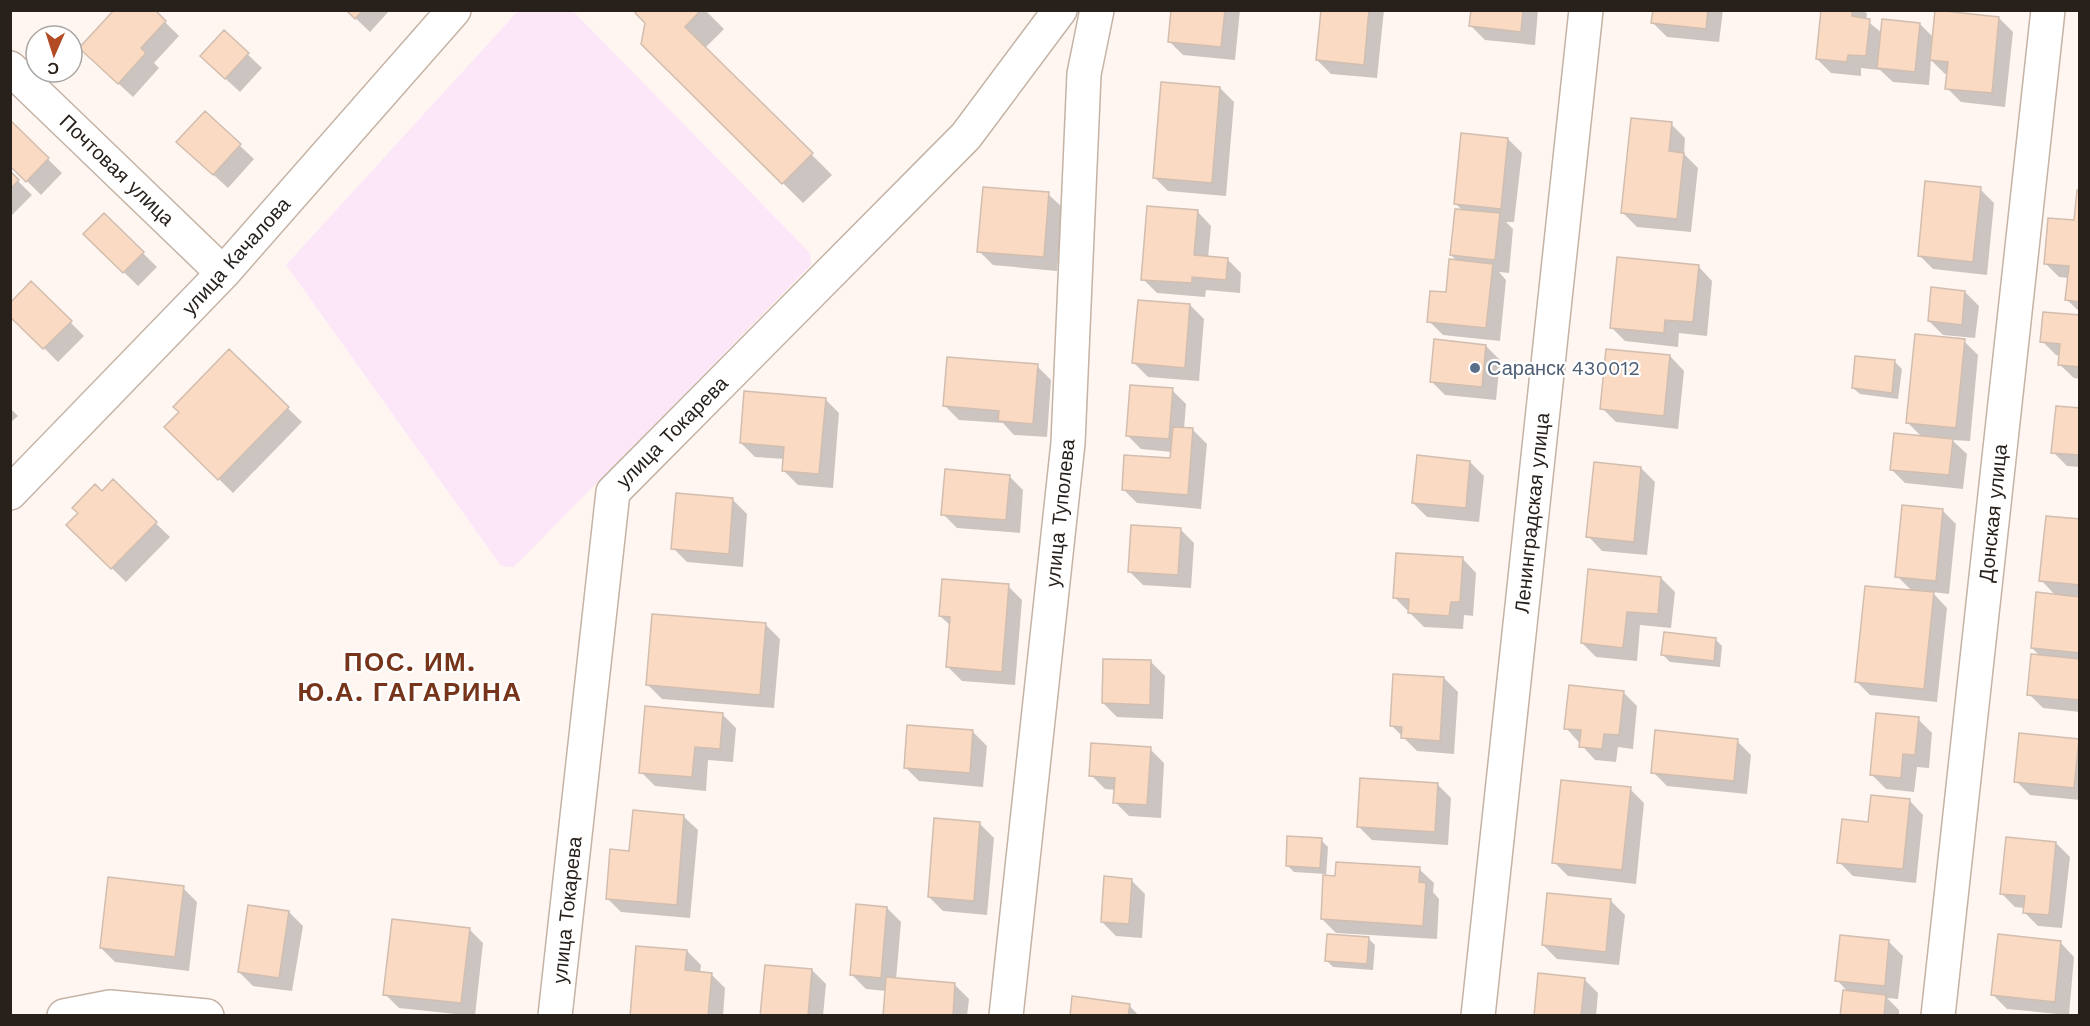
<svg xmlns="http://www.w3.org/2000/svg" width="2090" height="1026" viewBox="0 0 2090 1026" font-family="'Work Sans',sans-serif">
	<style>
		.education { fill: #fbe7f8 }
		.shadow { fill: #0003 }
		.building { fill: #fadac2; stroke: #d1beb0; stroke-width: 1.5 }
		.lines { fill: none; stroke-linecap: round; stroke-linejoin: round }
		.street-casing { stroke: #c5b3a5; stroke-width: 36 }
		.secondary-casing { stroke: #c5b3a5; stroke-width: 36 }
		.street { stroke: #fff; stroke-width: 33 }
		.secondary { stroke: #fff; stroke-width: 33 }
		.service-dot { fill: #5c6f8a; stroke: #fff; stroke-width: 2 }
		.labels { text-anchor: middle; stroke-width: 4.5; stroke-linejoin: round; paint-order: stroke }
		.street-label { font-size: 20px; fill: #28201b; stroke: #fff }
		.service-label { font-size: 20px; fill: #4e5e75; stroke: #fff; text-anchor: start }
		.district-label { font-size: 26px; font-weight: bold; letter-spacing: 1.5px; fill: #76341b; stroke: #fff }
	</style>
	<rect width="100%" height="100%" fill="#fff6f1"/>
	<path class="education" d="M519 10 573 11 810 253 811 265 514 567 501 566 286 265Z"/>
	<path class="shadow" d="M347 10H390L370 32Z
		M640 10H705L724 29 705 48 832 175 803 203 643 44 647 22Z
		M1172 10H1240L1235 60 1183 55 1169 41Z
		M1322 10H1384L1377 78 1331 74 1317 60Z
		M1472 10H1538L1535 45 1485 40 1471 26Z
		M1654 10H1723L1719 42 1667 37 1653 23Z
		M1822 10H1864L1867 14 1866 20 1882 33 1920 24 1934 38 1999 18 2013 32 2005 107 1961 102 1947 88 1948 74H1945L1931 60 1929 85 1893 82 1880 70 1861 68V76L1831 73 1817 59Z
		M165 22 179 36 154 63 159 68 133 97 95 62Z
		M224 32 262 68 240 92 216 70Z
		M1220 88 1234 102 1226 196 1168 191 1154 177Z
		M205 113 254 159 228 188 192 155Z
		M10 122 62 173 41 195 10 164Z
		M1671 124 1685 138 1684 154 1698 168 1691 232 1637 227 1623 213Z
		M1508 139 1522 153 1514 222H1506L1513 229 1509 273 1499 272 1506 280 1500 341 1443 335 1429 321 1447 294 1458 262 1451 255 1463 211 1456 204Z
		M10 173 32 195 10 217Z
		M1980 189 1994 203 1987 275 1933 269 1919 255Z
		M2080 192V312L2067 300 2069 278 2059 277 2045 263 2075 222Z
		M1048 194 1063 208 1057 271 993 265 979 251Z
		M1197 211 1211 226 1208 258 1227 259 1241 273 1240 293 1206 290 1205 297 1157 293 1143 279Z
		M104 215 157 267 138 286 85 234Z
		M1698 266 1712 281 1707 336 1679 333 1678 347 1625 341 1611 327Z
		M31 283 84 336 58 362 10 314Z
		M1965 292 1979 306 1975 338 1943 335 1929 321Z
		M1190 305 1204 319 1199 381 1148 377 1134 363Z
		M2080 317V379L2074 378 2059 364 2060 356 2056 355 2042 341Z
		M1964 341 1978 355 1970 441 1952 440 1967 454 1963 489 1905 483 1891 469 1922 437 1908 423Z
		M1486 346 1500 360 1496 400 1445 395 1431 381Z
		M229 351 302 422 233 493 166 427 181 412Z
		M1670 356 1684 371 1678 429 1616 422 1602 408Z
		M1895 362 1902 369 1898 399 1860 394 1853 388Z
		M1037 366 1051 380 1047 437 1014 435 1003 423 959 420 945 406Z
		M1172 390 1186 404 1184 429 1193 430 1207 444 1201 509 1137 503 1123 489 1172 460V452L1141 449 1127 435Z
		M825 399 839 413 833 488 798 485 784 471 785 459 755 457 741 443Z
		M10 408 18 416 10 423Z
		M2080 410V467L2067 466 2053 452Z
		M1470 462 1484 476 1479 522 1427 517 1413 503Z
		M1641 468 1655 482 1647 555 1602 551 1588 536Z
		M1009 476 1023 490 1020 533 957 528 943 514Z
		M113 482 170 537 126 582 68 525Z
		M733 500 747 514 743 567 687 562 673 548Z
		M1942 510 1956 524 1949 594 1932 592 1947 608 1937 702 1870 695 1856 681 1912 591 1897 576Z
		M2080 521V712L2043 708 2029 694 2041 657 2032 648 2056 596 2041 580Z
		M1180 529 1194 543 1191 588 1143 585 1129 571Z
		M1462 558 1476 573 1473 616 1464 615 1463 629 1424 627 1395 598Z
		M1661 578 1675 592 1671 628 1640 625 1637 661 1596 657 1582 643Z
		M1008 586 1022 600 1015 685 962 681 948 667 951 626 940 616Z
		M766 625 780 639 774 708 662 699 648 685Z
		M1715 639 1722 646 1720 667 1670 662 1663 655Z
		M1151 662 1165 676 1163 719 1117 717 1103 703Z
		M1444 678 1458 692 1454 754 1417 751 1392 726Z
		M1623 692 1637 706 1633 749 1618 747 1616 762 1595 760 1566 728Z
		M722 714 736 728 733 762 708 760 706 791 655 786 641 772Z
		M1918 719 1932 733 1929 768 1917 767 1914 792 1886 789 1872 775Z
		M973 732 987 746 983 787 919 781 905 767Z
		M1737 741 1751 755 1747 794 1667 786 1653 772Z
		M2078 741 2080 800 2030 795 2016 781Z
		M1150 749 1164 763 1161 818 1129 816 1115 802 1116 790 1105 789 1091 775Z
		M1437 784 1451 798 1448 845 1372 840 1358 826Z
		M1630 789 1644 803 1636 884 1568 876 1554 862Z
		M1909 800 1923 815 1916 883 1853 876 1839 862 1870 824Z
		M683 816 698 830 690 918 621 912 607 898 631 853Z
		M980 824 994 838 987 915 943 911 929 897Z
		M1321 840 1328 847 1326 877 1419 869 1434 883 1433 892 1439 899 1437 939 1336 933 1322 919 1325 874 1294 872 1287 865Z
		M2056 843 2070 857 2062 928 2038 926 2024 912 2025 908 2015 907 2001 893Z
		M1131 880 1145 894 1142 938 1116 936 1102 922Z
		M183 888 197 902 189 971 115 962 101 948Z
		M1610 900 1625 915 1619 965 1557 959 1543 945Z
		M887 908 901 922 896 980 955 985 969 999 967 1016H884L886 991 866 989 852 975Z
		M289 912 303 926 292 991 253 986 239 972Z
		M469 929 483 943 475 1016 399 1008 385 994Z
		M1368 938 1375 945 1373 970 1333 967 1327 961Z
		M1889 942 1903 956 1898 999 1887 998 1899 1010V1016H1842L1848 992 1837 980Z
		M2060 942 2074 957 2069 1015 2007 1009 1993 995Z
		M687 951 701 965 700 973 711 974 725 988 723 1016H632Z
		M812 970 826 984 823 1016H762Z
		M1584 979 1598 993 1596 1016H1536Z
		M1129 1005 1139 1016H1071Z"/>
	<path class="building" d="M114 10H155L166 21 141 48 146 53 118 84 79 48Z
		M346 10H363L355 19Z
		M637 10H701L685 27 813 153 782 184 641 44 645 23 635 13Z
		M1171 10H1225L1221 47 1168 42Z
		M1321 10H1369L1364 65 1316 60Z
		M1471 10H1523L1521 32 1469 26Z
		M1653 10H1708L1706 29 1651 23Z
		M1821 10H1852V16L1870 19 1866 56 1848 55 1847 62 1816 59Z
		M1935 10 1999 17 1992 93 1945 89 1948 62 1930 60Z
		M1882 19 1920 23 1915 72 1877 68Z
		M224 30 249 53 225 79 200 56Z
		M1161 82 1220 87 1212 183 1153 178Z
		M205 111 241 144 213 175 176 142Z
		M1631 118 1672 122 1669 151 1684 153 1677 219 1621 213Z
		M10 120 49 158 26 182 10 166Z
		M1461 133 1508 138 1501 209 1454 204Z
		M10 171 19 180 10 189Z
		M1925 181 1981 187 1973 262 1918 256Z
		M983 187 1049 192 1044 257 977 252Z
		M2077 190H2080V302L2065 300 2069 266 2044 264 2048 218 2074 220Z
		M1147 206 1198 210 1194 255 1228 258 1226 280 1192 277V283L1141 280Z
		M1455 209 1500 213 1495 260 1450 255Z
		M104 213 144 252 123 273 83 234Z
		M1617 257 1699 265 1693 322 1665 320 1664 333 1610 328Z
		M1449 259 1493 264 1486 328 1427 322 1430 291 1446 292Z
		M31 281 72 321 43 349 10 317V303Z
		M1931 287 1965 291 1962 325 1928 321Z
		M1138 300 1190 304 1185 368 1132 363Z
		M2043 312 2080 315V367L2058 365 2060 344 2040 342Z
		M1915 334 1965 339 1956 428 1906 423Z
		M1434 339 1486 345 1482 387 1430 382Z
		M229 349 289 407 218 480 164 427 179 412 173 407Z
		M1606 349 1670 355 1664 416 1600 409Z
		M1855 356 1895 360 1892 393 1852 388Z
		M947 357 1038 364 1033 424 998 421 999 411 943 406Z
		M1130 385 1173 388 1169 439 1126 436Z
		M744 391 826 398 819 474 782 471 784 447 740 443Z
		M2056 406 2080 408V455L2051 453Z
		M1173 427 1193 428 1188 495 1122 490 1124 455 1170 458Z
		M1894 433 1953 439 1949 475 1890 470Z
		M1417 455 1470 461 1466 508 1412 503Z
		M1594 462 1641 467 1634 542 1586 537Z
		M945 469 1010 475 1006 520 941 515Z
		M113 479 157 522 111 569 66 525 78 513 72 508 95 484 102 491Z
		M676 493 733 498 729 554 671 549Z
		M1902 505 1943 509 1936 581 1895 577Z
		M2046 516 2080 519V585L2039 581Z
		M1131 525 1181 528 1178 575 1128 572Z
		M1396 553 1463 557 1460 602H1451L1449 616 1408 613 1409 599 1393 598Z
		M1588 569 1661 577 1658 614 1627 612 1623 648 1581 643Z
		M942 579 1009 584 1002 672 946 667 950 617 939 616Z
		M1865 586 1934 592 1924 689 1855 682Z
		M2036 592 2080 597V653L2031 648Z
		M652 614 766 623 760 695 646 685Z
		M1664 632 1716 638 1714 661 1661 655Z
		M2031 654 2080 659V700L2027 695Z
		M1103 659 1151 660 1150 705 1102 703Z
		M1393 674 1444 677 1440 741 1401 738 1402 727 1390 726Z
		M1569 685 1624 691 1619 735 1604 734 1602 749 1579 747 1581 730 1564 729Z
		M645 706 723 713 720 749 695 747 692 777 639 773Z
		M1876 713 1919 717 1915 755 1903 754 1901 778 1870 775Z
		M907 725 973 730 970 773 904 768Z
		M1655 730 1738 739 1734 781 1651 773Z
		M2019 733 2079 739 2074 788 2014 782Z
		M1091 743 1151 747 1147 805 1113 803 1115 778 1089 776Z
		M1360 778 1438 783 1435 832 1357 827Z
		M1561 780 1631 787 1622 870 1552 863Z
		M1871 795 1910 799 1903 869 1837 863 1842 819 1868 822Z
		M633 810 684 815 677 905 606 899 610 849 629 851Z
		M934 818 980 822 974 901 928 897Z
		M1287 836 1322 838 1320 868 1286 866Z
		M2006 837 2056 842 2049 915 2023 913 2025 896 2000 894Z
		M1336 862 1420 867 1419 882 1426 883 1423 926 1321 919 1323 875 1335 876Z
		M1104 876 1132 879 1129 924 1101 922Z
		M108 877 184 886 175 957 100 948Z
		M1547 893 1611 899 1606 952 1542 945Z
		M856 904 887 907 881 978 850 975Z
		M248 905 289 911 279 978 238 972Z
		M392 919 470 928 461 1003 383 995Z
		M1327 934 1369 937 1367 964 1325 961Z
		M1998 934 2061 941 2055 1002 1991 995Z
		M1840 935 1889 940 1885 986 1835 981Z
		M636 946 687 950 685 970 712 973 708 1016H630Z
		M765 965 812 969 808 1016H760Z
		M1538 973 1585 978 1581 1016H1534Z
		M886 977 955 983 953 1016H883Z
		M1843 990 1886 995 1884 1016H1840Z
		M1072 996 1130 1004 1128 1016H1070Z"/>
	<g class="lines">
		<defs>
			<path id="street" d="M10 68 223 273
				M10 493 223 273 454 10
				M64 1016 110 1007 207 1016
				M555 1016 613 492 966 136 1060 10
				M1006 1016 1068 443 1084 74 1097 10
				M1938 1016 2048 10"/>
			<path id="secondary" d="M1478 1016 1586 10"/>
		</defs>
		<use href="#street" class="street-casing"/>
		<use href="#secondary" class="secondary-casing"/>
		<use href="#street" class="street"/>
		<use href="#secondary" class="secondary"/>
	</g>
	<circle class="service-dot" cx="1475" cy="368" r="6"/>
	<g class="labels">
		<g class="street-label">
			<text transform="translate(117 170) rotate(44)" y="7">Почтовая улица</text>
			<text transform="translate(236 256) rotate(-48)" y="7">улица Качалова</text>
			<text transform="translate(672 432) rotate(-45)" y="7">улица Токарева</text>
			<text transform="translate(1060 513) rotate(-84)" y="7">улица Туполева</text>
			<text transform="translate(1532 513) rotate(-84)" y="7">Ленинградская улица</text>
			<text transform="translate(1993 513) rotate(-84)" y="7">Донская улица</text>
			<text transform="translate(567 910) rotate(-84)" y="7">улица Токарева</text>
		</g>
		<g class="service-label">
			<text x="1487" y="375">Саранск 430012</text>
		</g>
		<g class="district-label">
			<text x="410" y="671">ПОС. ИМ.<tspan x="410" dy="30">Ю.А. ГАГАРИНА</tspan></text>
		</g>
	</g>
	<rect width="2090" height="1026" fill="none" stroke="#28201b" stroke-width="24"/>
	<g transform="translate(54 54) rotate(183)"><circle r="28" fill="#ffffff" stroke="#a9a6a4" stroke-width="1.5"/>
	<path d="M0-4.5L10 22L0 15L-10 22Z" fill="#b24b23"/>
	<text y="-9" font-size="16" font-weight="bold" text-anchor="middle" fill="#28201b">С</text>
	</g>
</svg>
